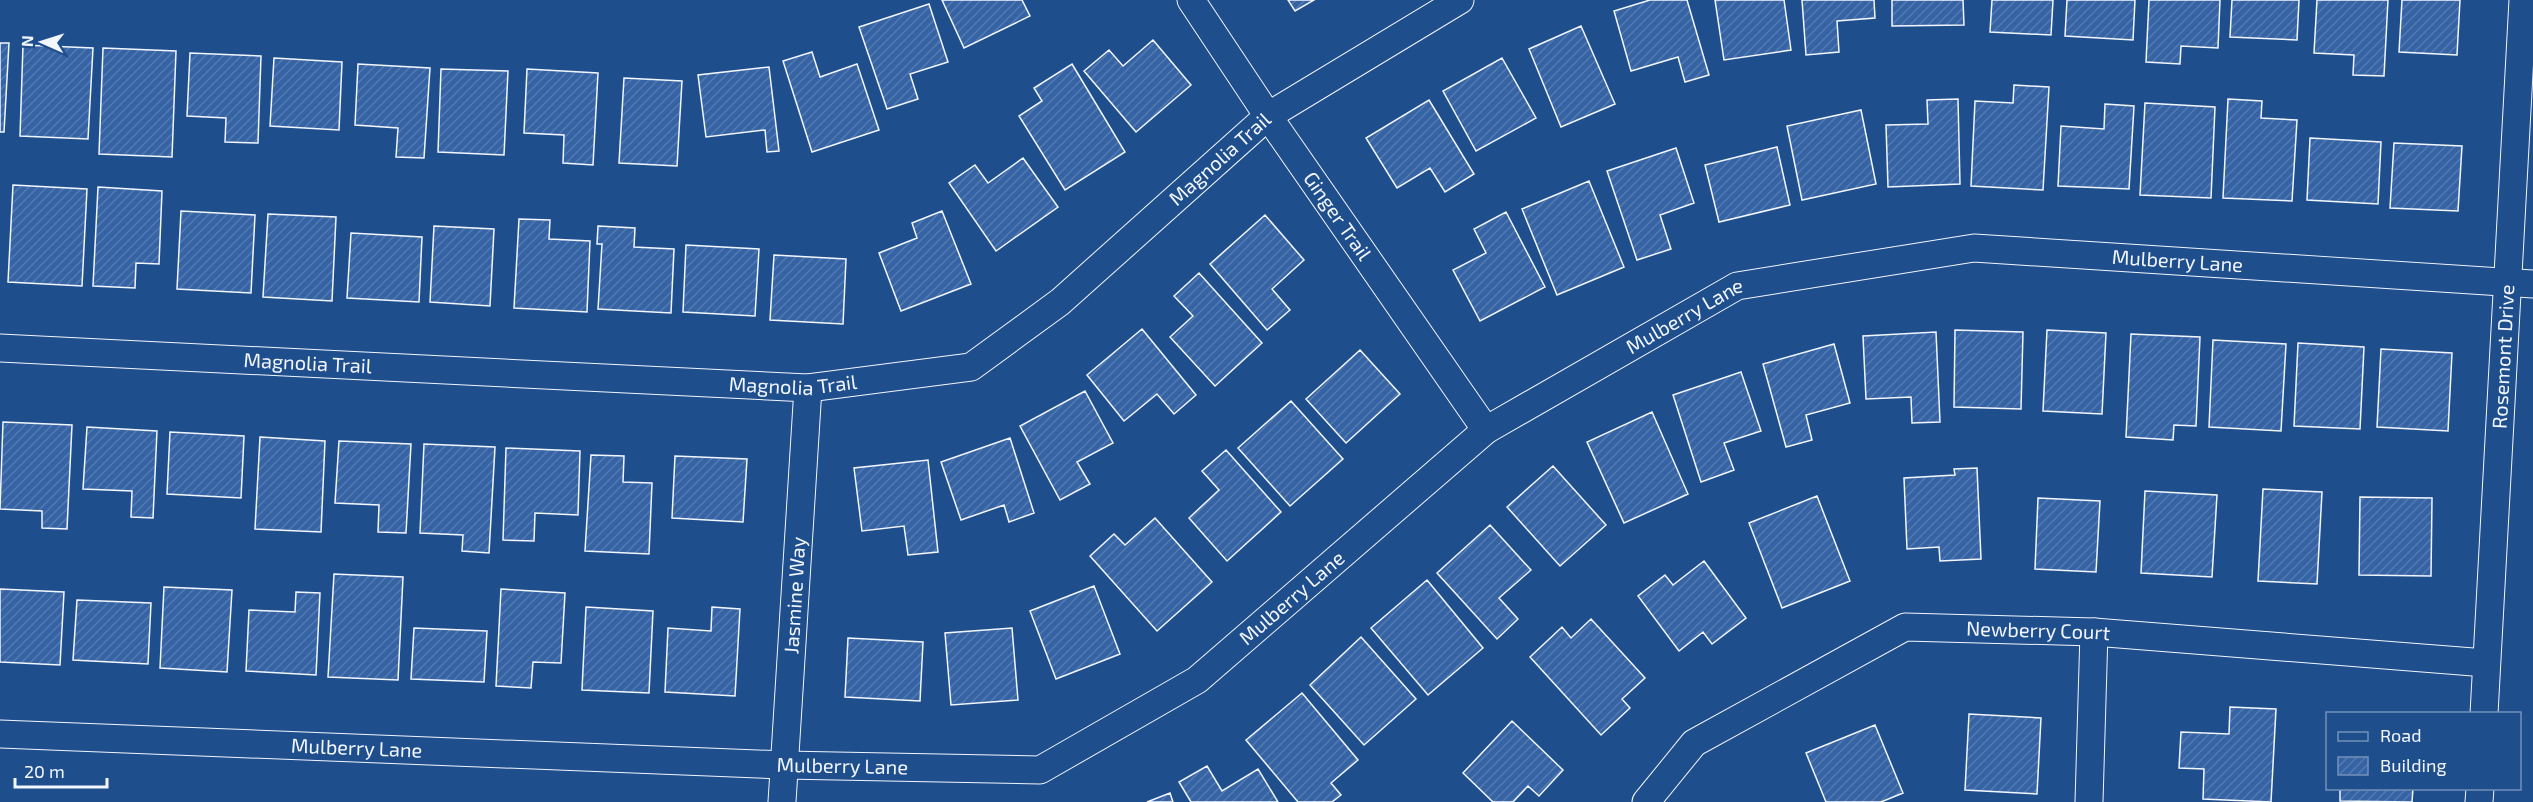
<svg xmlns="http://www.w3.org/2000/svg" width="2533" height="802" viewBox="0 0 2533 802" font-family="'Exo 2',sans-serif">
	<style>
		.building { fill: url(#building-hatch); stroke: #f2f6ff; stroke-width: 1.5 }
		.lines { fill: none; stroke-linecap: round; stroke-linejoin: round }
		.minor-casing { stroke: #f2f6ff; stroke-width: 29 }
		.minor { stroke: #1f4e8c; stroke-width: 27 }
		.labels { text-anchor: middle; stroke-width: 4.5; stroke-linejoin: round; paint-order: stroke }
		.street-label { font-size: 20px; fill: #f2f6ff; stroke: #1f4e8c }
	</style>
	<defs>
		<pattern id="building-hatch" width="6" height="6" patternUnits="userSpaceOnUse" patternTransform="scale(1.5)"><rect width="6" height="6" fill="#3563a3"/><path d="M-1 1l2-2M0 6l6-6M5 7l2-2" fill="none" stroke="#537ab1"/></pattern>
	</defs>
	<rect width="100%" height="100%" fill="#1f4e8c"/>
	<path class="building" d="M942 0H1022L1030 16 964 48Z
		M1288 0H1314L1295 11Z
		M1650 0H1687L1709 75 1685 82 1678 57 1631 71 1614 11Z
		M1715 0H1784L1791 50 1724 60Z
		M1802 0H1874L1875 18 1837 21 1839 52 1806 55Z
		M1892 0H1963L1964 25 1892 26Z
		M1992 0H2053L2051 35 1990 32Z
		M2067 0H2135L2133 40 2065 36Z
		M2149 0H2220L2218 48 2181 46 2180 64 2146 62Z
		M2232 0H2299L2297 40 2230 37Z
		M2317 0H2388L2384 76 2353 75 2354 55 2314 53Z
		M2402 0H2460L2457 55 2399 52Z
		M929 4 948 62 910 74 918 99 887 109 859 27Z
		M1581 26 1615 104 1561 127 1529 49Z
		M1153 40 1191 85 1136 132 1084 71 1109 50 1123 66Z
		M0 43H9L4 132H0Z
		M23 45 93 48 88 139 20 136Z
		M103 48 176 51 172 157 99 154Z
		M812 52 820 77 857 64 879 130 812 152 783 61Z
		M190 53 261 56 258 143 225 142 226 118 187 116Z
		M274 58 342 62 339 130 270 126Z
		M1502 58 1536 118 1476 151 1443 91Z
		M358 64 430 68 424 158 396 157 398 128 355 125Z
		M1072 64 1125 152 1065 190 1019 116 1042 101 1034 88Z
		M769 67 779 151 767 152 765 130 706 137 698 75Z
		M441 69 508 71 504 155 438 152Z
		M527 69 598 73 593 165 563 163 564 135 524 133Z
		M624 78 682 81 677 166 619 163Z
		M2014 85 2049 87 2043 190 1971 186 1975 101 2013 103Z
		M1958 99 1960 184 1888 187 1886 125 1928 124 1927 100Z
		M2228 99 2262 101 2261 118 2297 120 2292 201 2223 198Z
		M1429 100 1474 174 1445 192 1430 168 1397 188 1366 138Z
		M2145 103 2215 107 2211 198 2140 195Z
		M2105 104 2134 106 2129 189 2058 186 2061 126 2104 129Z
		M1861 110 1876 184 1802 200 1787 126Z
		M2310 138 2381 142 2378 204 2307 200Z
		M2394 143 2462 146 2458 211 2390 208Z
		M1777 147 1790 205 1719 222 1705 165Z
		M1676 148 1694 203 1660 215 1671 249 1637 260 1607 171Z
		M1023 158 1058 207 996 251 949 183 975 165 988 183Z
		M1589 181 1624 267 1557 295 1522 209Z
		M13 185 87 189 82 286 8 282Z
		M98 187 162 191 159 264 136 263 135 288 93 286Z
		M181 211 255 215 251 293 177 289Z
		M942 211 971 284 901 311 879 253 917 238 912 223Z
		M1506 212 1545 287 1480 321 1453 270 1486 253 1474 229Z
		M268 214 336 217 332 301 263 297Z
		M1265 215 1304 260 1272 289 1290 310 1267 330 1210 264Z
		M519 219 550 220 549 239 590 241 587 312 514 308Z
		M434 226 494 229 490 306 430 302Z
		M598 226 635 228 634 247 674 249 671 313 598 309 602 244H597Z
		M351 233 422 237 419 302 347 298Z
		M686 245 759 249 755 316 683 312Z
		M774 255 846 259 843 324 770 320Z
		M1199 273 1262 343 1215 386 1170 337 1193 316 1174 296Z
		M1142 329 1196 395 1174 414 1157 394 1124 421 1087 375Z
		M1955 330 2023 332 2021 409 1954 407Z
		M2047 330 2106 333 2102 414 2043 411Z
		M1936 332 1940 422 1912 423 1911 397 1866 399 1863 336Z
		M2131 334 2200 337 2196 426 2174 425 2173 440 2126 437Z
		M2213 340 2286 344 2281 431 2209 427Z
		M2298 343 2364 347 2360 429 2294 426Z
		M1834 344 1850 403 1806 415 1812 440 1786 447 1763 364Z
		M2381 349 2452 353 2448 431 2377 427Z
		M1360 350 1400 394 1346 443 1306 399Z
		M1741 372 1761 431 1724 443 1734 470 1701 482 1673 395Z
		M1085 391 1113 443 1077 462 1090 484 1060 500 1020 426Z
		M1291 401 1343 459 1290 506 1238 448Z
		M1652 412 1688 494 1624 523 1587 442Z
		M3 422 72 425 67 529 42 528V511L0 509Z
		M87 427 157 431 153 518 131 517 132 491 83 489Z
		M170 432 244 436 241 498 167 494Z
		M260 437 325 441 321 532 255 529Z
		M1010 438 1034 513 1009 522 1004 505 961 520 941 462Z
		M339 441 411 444 406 533 378 532 379 505 335 503Z
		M424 444 495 447 489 553 462 551 463 535 420 533Z
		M506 448 580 451 578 515 535 513 534 541 503 540Z
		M1226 450 1281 512 1227 561 1189 518 1219 490 1202 471Z
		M591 455 624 456 623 482 652 483 649 554 585 551Z
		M675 456 747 459 743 522 672 518Z
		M928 460 938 552 908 555 904 526 862 531 854 468Z
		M1553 466 1606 525 1560 566 1507 507Z
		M1977 468 1981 559 1940 561 1939 547 1907 549 1904 478 1955 475 1954 469Z
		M2263 489 2322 492 2317 584 2258 581Z
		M2145 491 2217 495 2212 577 2141 573Z
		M1817 496 1850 581 1782 608 1749 523Z
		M2360 497 2432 498 2431 576 2359 575Z
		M2038 498 2100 501 2096 572 2035 569Z
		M1155 518 1212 582 1157 631 1090 556 1114 534 1125 545Z
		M1490 525 1531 570 1499 598 1518 619 1497 639 1437 573Z
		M1704 561 1746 618 1712 644 1703 632 1679 651 1638 596 1665 575 1673 585Z
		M334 574 403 577 398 680 328 677Z
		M1427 580 1483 648 1428 695 1371 628Z
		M1094 586 1120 654 1056 679 1030 611Z
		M164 587 232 590 227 672 160 668Z
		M0 589 64 592 60 665 0 662Z
		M501 589 565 593 561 663 533 662 531 688 496 686Z
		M296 592 320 593 316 675 246 671 249 610 295 612Z
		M77 600 151 603 148 664 73 660Z
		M586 607 653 611 649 693 582 690Z
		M712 607 740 609 735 696 665 692 668 628 711 631Z
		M1591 619 1645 678 1622 699 1630 708 1601 735 1530 657 1562 627 1571 638Z
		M414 628 487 631 484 682 411 679Z
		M1012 628 1018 700 951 705 945 633Z
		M1361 637 1416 699 1364 745 1310 685Z
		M848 638 923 642 920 701 845 697Z
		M1302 693 1358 760 1331 783 1341 795 1332 802H1298L1246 740Z
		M2230 707 2276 709 2271 802 2203 799 2204 769 2179 768 2181 732 2229 734Z
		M1969 714 2041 718 2037 794 1965 790Z
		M1512 721 1563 770 1539 796 1528 786 1513 802H1493L1463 773Z
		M1875 725 1903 793 1881 802H1826L1806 753Z
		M1207 766 1222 791 1258 769 1278 802H1191L1179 782Z
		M2340 788H2413L2412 802 2340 801Z
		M1170 793 1173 802H1147Z"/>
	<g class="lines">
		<defs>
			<g id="minor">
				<path id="s1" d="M1191 0 1268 116 1486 430"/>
				<path id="s2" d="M0 348 808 388 971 367 1060 302 1268 116 1460 0"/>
				<path id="s3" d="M2484 714 2523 0"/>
				<path id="s4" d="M0 734 784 765 1040 770 1197 680 1486 430 1737 286 1974 248 2533 284"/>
				<path id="s5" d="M782 802 808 388"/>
				<path id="s6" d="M1646 802 1694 743 1905 627 2094 632 2486 663"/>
				<path d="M2089 802 2094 632"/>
				<path d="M2479 802 2480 788"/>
			</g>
		</defs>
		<use href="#minor" class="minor-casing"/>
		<use href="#minor" class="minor"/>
	</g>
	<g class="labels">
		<g class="street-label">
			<text dy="7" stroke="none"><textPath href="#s2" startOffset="1298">Magnolia Trail</textPath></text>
			<text dy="7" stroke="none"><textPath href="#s1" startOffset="261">Ginger Trail</textPath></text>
			<text dy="7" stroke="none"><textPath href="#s4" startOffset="2337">Mulberry Lane</textPath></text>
			<text dy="7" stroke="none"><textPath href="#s4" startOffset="1833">Mulberry Lane</textPath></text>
			<text dy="7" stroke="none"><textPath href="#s3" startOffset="358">Rosemont Drive</textPath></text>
			<text dy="7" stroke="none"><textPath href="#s2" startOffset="308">Magnolia Trail</textPath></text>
			<text dy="7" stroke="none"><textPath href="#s2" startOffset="794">Magnolia Trail</textPath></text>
			<text dy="7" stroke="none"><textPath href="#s5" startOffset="207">Jasmine Way</textPath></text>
			<text dy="7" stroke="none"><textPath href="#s4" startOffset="1347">Mulberry Lane</textPath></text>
			<text dy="7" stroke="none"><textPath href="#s6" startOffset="450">Newberry Court</textPath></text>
			<text dy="7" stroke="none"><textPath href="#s4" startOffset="357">Mulberry Lane</textPath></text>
			<text dy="7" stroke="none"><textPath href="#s4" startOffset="843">Mulberry Lane</textPath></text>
		</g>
	</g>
	<rect x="2326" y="712" width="195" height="78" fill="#1f4e8c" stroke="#7391ba" stroke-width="1.5"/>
	<rect x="2338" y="732" width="30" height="9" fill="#1f4e8c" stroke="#7391ba" stroke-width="1.5"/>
	<text x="2380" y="742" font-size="18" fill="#f2f6ff">Road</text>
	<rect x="2338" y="757" width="30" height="18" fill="url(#building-hatch)" stroke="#7391ba" stroke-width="1.5"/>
	<text x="2380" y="772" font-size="18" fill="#f2f6ff">Building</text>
	<g transform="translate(42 42) rotate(273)" stroke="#1f4e8c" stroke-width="4.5" paint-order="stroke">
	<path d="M0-4.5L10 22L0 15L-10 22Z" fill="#f2f6ff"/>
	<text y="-9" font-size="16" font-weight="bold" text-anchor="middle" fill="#f2f6ff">N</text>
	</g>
	<path d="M15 778v9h92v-9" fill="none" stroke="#f2f6ff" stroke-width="3"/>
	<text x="24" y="778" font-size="18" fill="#f2f6ff" stroke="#1f4e8c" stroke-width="4.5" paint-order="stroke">20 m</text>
</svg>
